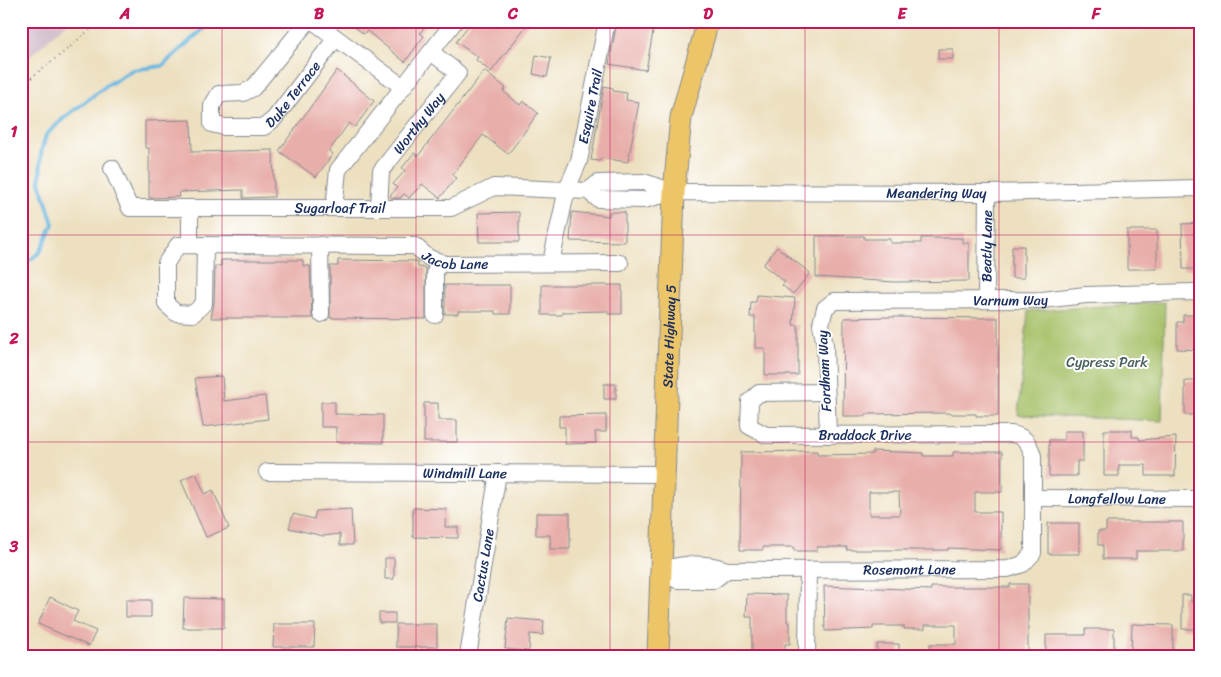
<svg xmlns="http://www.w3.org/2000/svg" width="1221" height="677" viewBox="0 0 1221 677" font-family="Sriracha,sans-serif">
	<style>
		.industrial { fill: #d1bdca }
		.green { fill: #a5c066; stroke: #607862 }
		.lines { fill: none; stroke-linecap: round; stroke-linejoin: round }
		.stream { stroke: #65b6e0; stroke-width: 4 }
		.building { fill: #e8afaa; fill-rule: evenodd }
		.minor-casing { stroke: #84888f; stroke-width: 18 }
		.major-casing { stroke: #84888f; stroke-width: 23 }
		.path { stroke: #84888f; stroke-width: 2; stroke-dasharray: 1 4; stroke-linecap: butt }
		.minor { stroke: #fff; stroke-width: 16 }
		.major { stroke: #edc569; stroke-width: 21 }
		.grid { fill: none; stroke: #c2185b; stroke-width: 1; stroke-opacity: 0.55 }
		.labels { text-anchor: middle; stroke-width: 4; stroke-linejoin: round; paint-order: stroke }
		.street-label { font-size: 14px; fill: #1b2f5e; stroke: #fff }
		.park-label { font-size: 14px; fill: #4b6261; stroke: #fff }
		.neatline { fill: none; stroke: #c2185b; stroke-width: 2 }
		.grid-label { font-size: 16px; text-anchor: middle; font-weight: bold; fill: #c2185b }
	</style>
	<rect width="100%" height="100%" fill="#fff"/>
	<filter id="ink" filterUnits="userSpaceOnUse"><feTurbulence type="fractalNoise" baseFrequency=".02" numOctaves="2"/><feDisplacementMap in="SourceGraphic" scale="10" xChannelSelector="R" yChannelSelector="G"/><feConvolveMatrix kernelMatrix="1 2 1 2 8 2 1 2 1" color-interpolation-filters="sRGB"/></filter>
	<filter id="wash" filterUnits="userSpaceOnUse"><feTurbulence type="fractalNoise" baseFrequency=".0096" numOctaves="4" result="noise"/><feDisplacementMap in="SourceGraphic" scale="20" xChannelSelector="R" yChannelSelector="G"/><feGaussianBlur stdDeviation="1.12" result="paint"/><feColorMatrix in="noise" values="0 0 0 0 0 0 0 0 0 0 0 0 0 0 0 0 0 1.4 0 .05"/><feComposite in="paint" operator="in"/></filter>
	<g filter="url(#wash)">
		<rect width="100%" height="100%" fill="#ede0c0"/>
		<path class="industrial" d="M21 21H69L21 64Z"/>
		<path class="green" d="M1165 302 1162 421 1018 415 1028 311Z"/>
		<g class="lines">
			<path class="stream" d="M21 267 40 252 53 224 40 182 41 153 46 135 64 118 106 86 132 70 162 66 212 21"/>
		</g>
		<g id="blocks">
			<path class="building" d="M346 21H429L420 33 424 36 405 62 367 31 364 34Z
				M472 21H530L491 72 476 60 478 57 456 42Z
				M617 21H655L646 70 609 64Z
				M938 49H953V59H938Z
				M536 55 551 58 547 77 533 74Z
				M337 70 374 101 355 127 349 123 329 151 333 154 316 177 279 151Z
				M484 71 506 88 503 91 520 105 523 101 538 113 521 137 508 154 483 135 452 175 456 178 440 198 422 184 409 198 404 194 400 198H392L390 196 397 188 393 184 405 171 402 168 414 153 418 156Z
				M604 86 613 88V91L627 93 626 100 639 102 628 162 601 158 600 161 591 160Z
				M191 120 192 152 273 150 274 197 243 198V190L179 192 180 197 149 198V148H145V121Z
				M519 212V242H479L478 213Z
				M572 212 609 216V212H625V242L570 241Z
				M1200 223 1199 269H1183L1182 224Z
				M1127 230H1157V269H1127Z
				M816 236H864V239H890V243H921V238H962V243H969V281L895 282 816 277Z
				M1012 246H1024V278H1012Z
				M777 247 810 273 793 294 782 285 785 282 763 265Z
				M221 260H303V266H310L312 318H211L214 303 215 266H221Z
				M338 260 417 261 418 267 426 268V319L330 318V266H338Z
				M445 285H510V314H495V311H458V314H445Z
				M542 285H622V314H608V311L562 312V315H542Z
				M757 295 795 298 793 325H798V375H765V348H755V317H750L751 302H756Z
				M1183 315H1200V350L1177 349V322H1183Z
				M891 317 998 318V416H976V414H949V413L866 414V416H843L844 318Z
				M222 376 224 401 265 396 268 419 203 427 195 378Z
				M1185 381H1200V415H1185Z
				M604 384H616V399H604Z
				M321 402H335V414L383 415V443L336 442V427H321Z
				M424 403H438V420H457V442H424Z
				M606 415V432H595L596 443 565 444V427H559V416Z
				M1104 430H1132V437H1139V440L1176 437 1175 476H1146V465H1119V476H1104Z
				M1064 431H1083V461H1077V476H1049V440H1064Z
				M817 451V455L873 454V451L923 453V456H953V452H1002V492H975V512H1001V550L948 548V550H847V547H817V551H794V547H763V550H740L741 452ZM869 492H899L900 515H869Z
				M196 473 205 494 213 490 229 528 206 537 181 480Z
				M413 508 446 509 445 527H458V538L413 537Z
				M351 509 353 545H340V534L323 536 289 528 293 514 314 519 316 511Z
				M536 513H570V549H550V535H536Z
				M1106 522H1183V551H1136V559H1103V545H1098V531H1106Z
				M1048 523H1079V554H1048Z
				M385 558H394V579H385Z
				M1010 584H1028V656H930V644H956V625H925V629H904V626H873V629L825 631 824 586 931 590V587H1010Z
				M747 594 787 595V622H790V644H785V656H752V617H746Z
				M1182 595H1191V602H1200V629H1182Z
				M50 597 78 611 73 621 96 631 89 646 38 624Z
				M184 598 224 599V628H183Z
				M126 600H151V617H126Z
				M379 613H395V623H379Z
				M508 618 544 621 543 635 530 634 529 651 505 649Z
				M274 624H315L314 647H273Z
				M396 624H437V647H396Z
				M1132 624 1173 625V654L1131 656Z
				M1085 629H1114V656H1046V635H1085Z
				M877 644H899V656H877Z"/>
		</g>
	</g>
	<g filter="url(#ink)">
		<use href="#blocks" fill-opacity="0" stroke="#84888f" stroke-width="1"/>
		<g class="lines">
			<defs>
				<g id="minor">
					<path id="s1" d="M308 21 253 88 243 93 219 94 212 106V124L224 127H264L274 119 336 38"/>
					<path d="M313 21 403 87"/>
					<path id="s2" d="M112 168 130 208H451L494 187 588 191 598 199 644 200 674 192 987 193 1200 188"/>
					<path d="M588 191 598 183 644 182 674 192"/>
					<path d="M190 208V245"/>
					<path d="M334 208 338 170 455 21"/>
					<path id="s3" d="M379 208 381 171 458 73 431 52"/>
					<path id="s4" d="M205 245 204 303 193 314 176 313 166 304V263L178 245 415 246 429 258 446 264 620 263"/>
					<path d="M320 245 321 314"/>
					<path id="s5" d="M551 262 567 189 579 161 607 21"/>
					<path id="s6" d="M986 300 987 193"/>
					<path d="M435 315V274L438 261"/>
					<path id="s7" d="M828 435 825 345 821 324 825 308 834 301 1042 300 1086 295 1193 292 1200 294"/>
					<path id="s8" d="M267 472 663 474"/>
					<path id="s9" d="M1033 498 1200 499"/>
					<path id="s10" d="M660 571C681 563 707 562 727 570L1008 569 1023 564 1033 553V456C1029 443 1026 437 1012 434L766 435 749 426 750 401 759 393 826 392"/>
					<path d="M660 571 677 580H714L727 570"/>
					<path id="s11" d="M468 656 498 473"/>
					<path d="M807 656 808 570"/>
				</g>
				<g id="major">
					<path id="s12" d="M658 656 674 192 681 117 708 21"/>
				</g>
			</defs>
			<use href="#minor" class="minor-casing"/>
			<use href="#major" class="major-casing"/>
			<path class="path" d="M21 89C34 73 49 64 65 51 79 40 89 27 106 21"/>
			<use href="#minor" class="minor"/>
			<use href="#major" class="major"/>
		</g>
	</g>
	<path class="grid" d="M222 21V656M416 21V656M610 21V656M805 21V656M999 21V656M21 235H1200M21 442H1200"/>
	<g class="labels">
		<g class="street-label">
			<text dy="5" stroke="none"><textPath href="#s1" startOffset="250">Duke Terrace</textPath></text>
			<text dy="5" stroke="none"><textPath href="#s5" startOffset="161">Esquire Trail</textPath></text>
			<text dy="5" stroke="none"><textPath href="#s3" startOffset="98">Worthy Way</textPath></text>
			<text dy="5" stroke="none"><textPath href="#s2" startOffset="859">Meandering Way</textPath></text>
			<text dy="5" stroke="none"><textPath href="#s2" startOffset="254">Sugarloaf Trail</textPath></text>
			<text dy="5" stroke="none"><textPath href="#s6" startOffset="54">Beatly Lane</textPath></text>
			<text dy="5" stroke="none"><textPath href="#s4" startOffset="449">Jacob Lane</textPath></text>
			<text dy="5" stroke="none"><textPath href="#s7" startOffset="316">Varnum Way</textPath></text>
			<text dy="5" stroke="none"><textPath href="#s12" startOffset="320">State Highway 5</textPath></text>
			<text transform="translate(824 371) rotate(-93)" y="5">Fordham Way</text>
			<text x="865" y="440">Braddock Drive</text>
			<text dy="5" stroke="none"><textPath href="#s8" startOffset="198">Windmill Lane</textPath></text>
			<text dy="5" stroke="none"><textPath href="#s9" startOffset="84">Longfellow Lane</textPath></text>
			<text dy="5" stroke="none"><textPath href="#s11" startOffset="92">Cactus Lane</textPath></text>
			<text dy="5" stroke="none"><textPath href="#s10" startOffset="251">Rosemont Lane</textPath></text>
		</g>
		<g class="park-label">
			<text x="1107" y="367">Cypress Park</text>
		</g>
	</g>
	<rect width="1221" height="677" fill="none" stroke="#fff" stroke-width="55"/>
	<rect x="28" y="28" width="1166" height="622" class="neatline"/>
	<g class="grid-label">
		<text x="125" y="19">A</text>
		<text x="319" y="19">B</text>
		<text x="513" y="19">C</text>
		<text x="708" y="19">D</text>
		<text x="902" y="19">E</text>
		<text x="1096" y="19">F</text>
		<text x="14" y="137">1</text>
		<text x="14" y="344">2</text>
		<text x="14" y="552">3</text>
	</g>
</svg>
